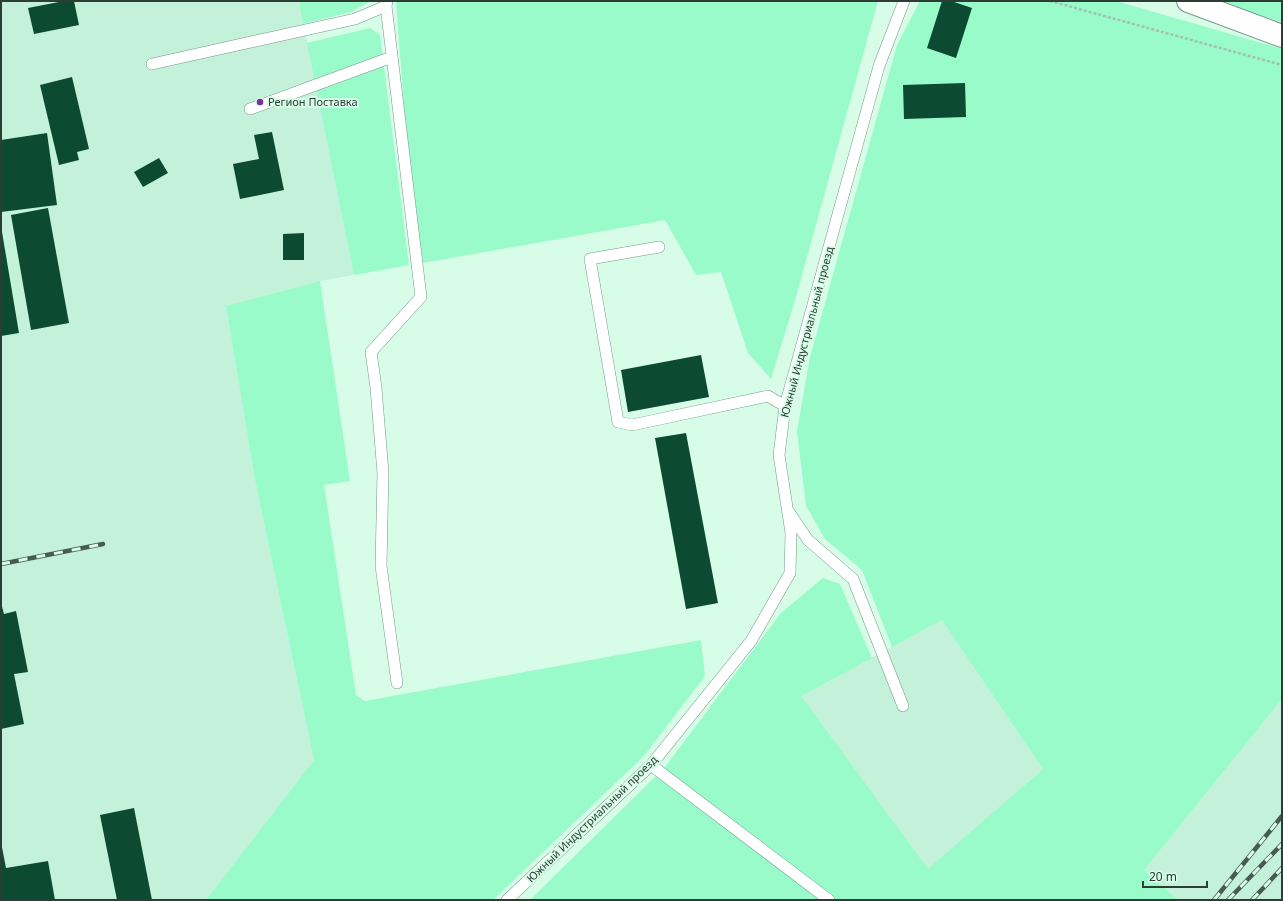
<svg xmlns="http://www.w3.org/2000/svg" width="1283" height="901" viewBox="0 0 1283 901" font-family="'Noto Sans',sans-serif">
	<style>
		.built { fill: #c4f1d9 }
		.green { fill: #99faca }
		.building { fill: #0c4a32 }
		.lines { fill: none; stroke-linecap: round; stroke-linejoin: round }
		.service-casing { stroke: #759885; stroke-width: 12 }
		.secondary-casing { stroke: #759885; stroke-width: 24 }
		.path { stroke: #a2c1b0; stroke-width: 2.5; stroke-dasharray: 3 2; stroke-linecap: butt }
		.service { stroke: #fff; stroke-width: 11 }
		.secondary { stroke: #fff; stroke-width: 22 }
		.rail-casing { stroke: #485b51; stroke-width: 4.5 }
		.rail { stroke: #d7fde8; stroke-width: 3; stroke-dasharray: 9; stroke-linecap: butt }
		.poi-dot { fill: #7b30a2; stroke: #d7fde8; stroke-width: 1.5 }
		.labels { text-anchor: middle; stroke-width: 4; stroke-linejoin: round; paint-order: stroke }
		.poi-label { font-size: 11px; fill: #2d3c34; stroke: #d7fde8; text-anchor: start }
		.street-label { font-size: 11px; fill: #2d3c34; stroke: #d7fde8 }
	</style>
	<rect width="100%" height="100%" fill="#d7fde8"/>
	<path class="built" d="M1 1H299L354 275 320 281 226 306 255 480 314 760 206 900H1Z
		M942 620 1044 768 928 870 800 696Z
		M1282 699V900H1178L1144 870Z"/>
	<path class="green" d="M299 1H371L351 12 303 24Z
		M396 1H878L796 297 771 379 748 353 721 272 696 275 665 220 423 263 406 132Z
		M920 1H1116L1282 49V699L1144 870 1178 900H530L665 767 781 613 823 578 840 584 872 658 801 696 928 869 1043 769 942 620 892 647 862 570 825 539 806 506 797 431 810 357 897 45Z
		M1209 1H1282V22Z
		M370 28 380 35 409 265 354 275 307 43Z
		M320 281 350 481 324 485 356 695 365 701 701 640 705 676 644 756 493 900H206L314 760 255 480 226 306Z"/>
	<path class="building" d="M64 1H74L79 25 34 34 28 8Z
		M942 1H951L972 8 956 58 927 48Z
		M72 77 89 149 77 152 79 160 59 165 40 85Z
		M965 83 966 117 904 119 903 85Z
		M272 132 284 190 240 199 233 164 259 159 254 135Z
		M47 133 57 205 1 212V140Z
		M159 158 168 173 143 187 134 172Z
		M48 208 69 323 31 330 11 215Z
		M1 226 19 333 1 336Z
		M304 233V260H283V234Z
		M701 355 709 397 628 412 621 370Z
		M686 433 718 603 686 609 655 438Z
		M1 603 4 614 16 611 28 672 14 674 24 724 1 729Z
		M134 808 152 900H117L100 815Z
		M1 842 6 868 48 861 55 900H1Z"/>
	<g class="lines">
		<defs>
			<path id="service" d="M387 1 386 6 421 297 371 352 376 388 383 473 381 566 397 683
				M152 64 355 19 386 6
				M250 109 392 57
				M659 247 590 259 618 422 632 425 768 396 785 406
				M789 512 808 540 853 579 903 706
				M651 765 829 900
				M507 900 651 765 751 641 790 573 791 533 779 455 785 406 879 66 904 1"/>
			<path id="secondary" d="M1188 1 1282 36"/>
		</defs>
		<use href="#service" class="service-casing"/>
		<use href="#secondary" class="secondary-casing"/>
		<path class="path" d="M1050 1 1282 65"/>
		<use href="#service" class="service"/>
		<use href="#secondary" class="secondary"/>
		<defs>
			<path id="rail" d="M1 564 103 544
				M1214 900 1282 816
				M1228 900 1282 844
				M1252 900 1282 868"/>
		</defs>
		<use href="#rail" class="rail-casing"/>
		<use href="#rail" class="rail"/>
	</g>
	<circle class="poi-dot" cx="260" cy="102" r="4"/>
	<g class="labels">
		<g class="poi-label">
			<text x="268" y="106">Регион Поставка</text>
		</g>
		<g class="street-label">
			<text transform="translate(807 332) rotate(-75)" y="4">Южный Индустриальный проезд</text>
			<text transform="translate(592 819) rotate(-44)" y="4">Южный Индустриальный проезд</text>
		</g>
	</g>
	<rect width="1283" height="901" fill="none" stroke="#2d3c34" stroke-width="4"/>
	<path d="M1143 881v6h64v-6" fill="none" stroke="#2d3c34" stroke-width="2"/>
	<text x="1149" y="881" font-size="12" fill="#2d3c34" stroke="#d7fde8" stroke-width="3" paint-order="stroke">20 m</text>
</svg>
